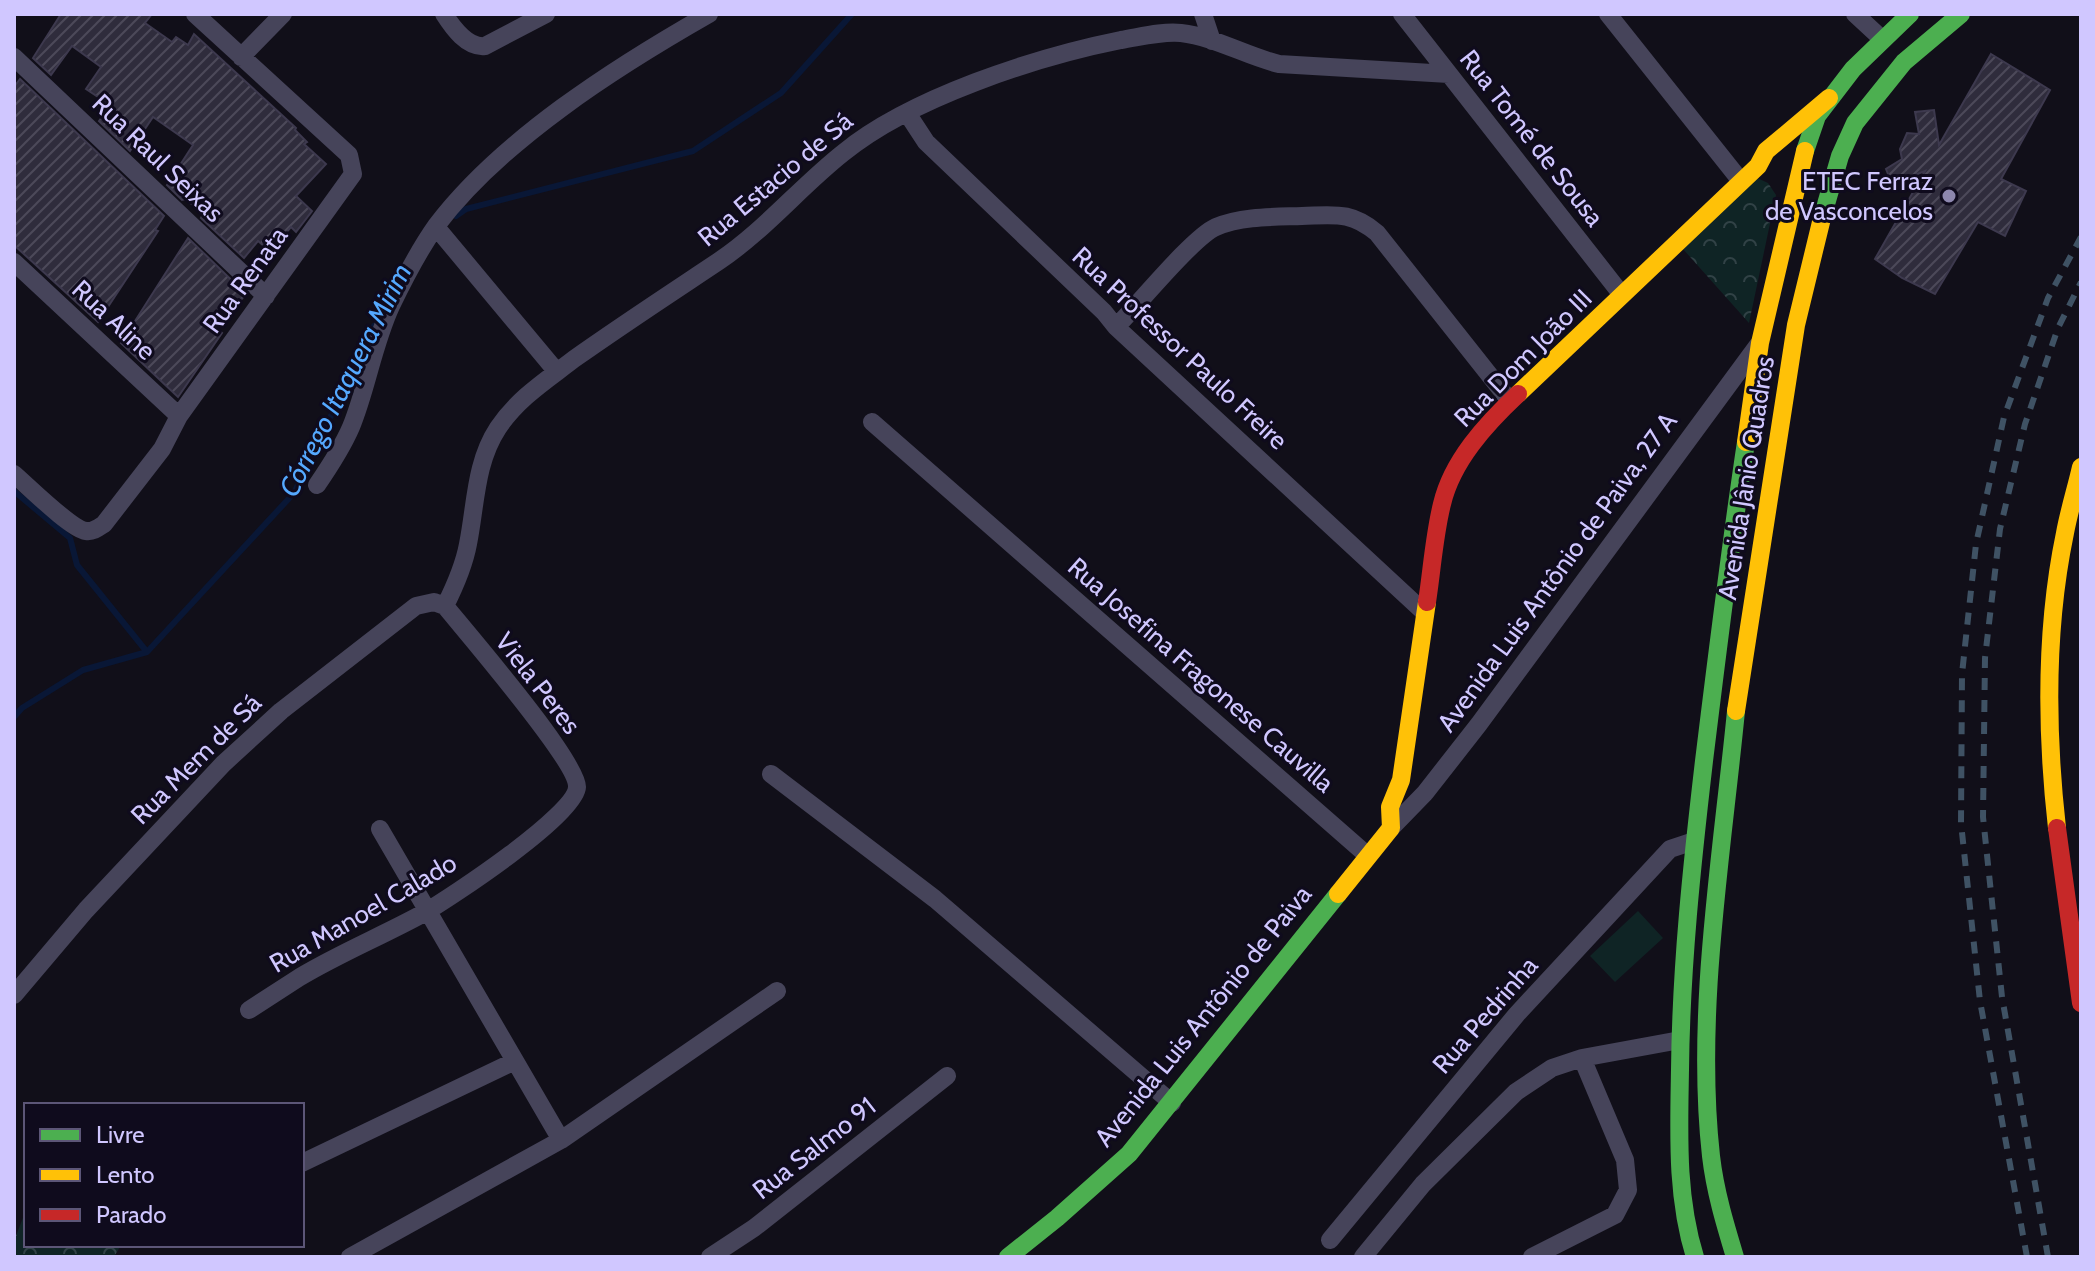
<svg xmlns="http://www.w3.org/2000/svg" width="2095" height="1271" viewBox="0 0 2095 1271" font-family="Cabin,sans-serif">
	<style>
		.forest { fill: url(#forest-crowns) }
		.pitch { fill: #0f2425 }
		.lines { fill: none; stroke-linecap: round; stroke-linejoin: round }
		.stream { stroke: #091736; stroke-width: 6 }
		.building { fill: url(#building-hatch); stroke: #3d394e; stroke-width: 2 }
		.street { stroke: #46445a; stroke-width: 18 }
		.fast { stroke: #4caf50; stroke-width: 18 }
		.slow { stroke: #ffc107; stroke-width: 18 }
		.jam { stroke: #c62828; stroke-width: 18 }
		.rail { stroke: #3f5264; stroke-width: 6; stroke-dasharray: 12 10; stroke-linecap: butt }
		.poi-dot { fill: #8d87ae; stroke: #0f0b1d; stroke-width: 3 }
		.labels { text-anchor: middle; stroke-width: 6; stroke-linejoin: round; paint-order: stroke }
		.street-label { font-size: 26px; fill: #d0c7ff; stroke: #0f0b1d }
		.poi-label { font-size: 26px; fill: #d0c7ff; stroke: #0f0b1d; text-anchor: end }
		.water-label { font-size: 28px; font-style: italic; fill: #55a9ff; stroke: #0f0b1d }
	</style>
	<defs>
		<pattern id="forest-crowns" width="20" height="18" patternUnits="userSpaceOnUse" patternTransform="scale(2)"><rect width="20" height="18" fill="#0f2425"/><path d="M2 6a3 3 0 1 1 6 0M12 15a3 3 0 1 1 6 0" fill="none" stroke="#314246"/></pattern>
		<pattern id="building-hatch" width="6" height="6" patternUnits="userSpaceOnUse" patternTransform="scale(2)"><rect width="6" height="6" fill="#2f2c3c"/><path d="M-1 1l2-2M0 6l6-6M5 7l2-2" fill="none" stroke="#4c4959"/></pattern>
	</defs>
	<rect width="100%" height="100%" fill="#110f19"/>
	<path class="forest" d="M1757 178 1768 183 1776 195 1749 323 1683 249Z
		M26 1210V1245H121L114 1257H14V1241Z"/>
	<path class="pitch" d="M1638 911 1663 938 1615 982 1590 956Z"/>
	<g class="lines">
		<path class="stream" d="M456 216 466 209 693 151 781 93 852 14
			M14 491 70 538 77 565 147 652
			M14 717 22 708 83 670 147 652 294 493 374 326"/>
	</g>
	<path class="building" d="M61 14H152L145 23 172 42 176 37 188 45 194 34 296 128 295 130 307 142 304 144 326 164 296 196 312 211 296 232 291 227 270 251 258 241 244 258 201 218 203 214 186 199 182 200 167 185 193 145 153 117 130 151 99 121 110 105 86 89 101 67 72 46 51 75 33 58Z
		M1991 54 2050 90 2001 179 2026 191 2005 236 1978 222 1935 294 1902 278 1875 259 1925 171 1892 184 1886 169 1902 159 1900 149 1907 133 1919 134 1915 112 1934 110 1939 145Z
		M20 79 164 216 155 230 158 231 98 322 14 245V87Z
		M188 238 246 294 216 328 222 333 178 397 121 343Z"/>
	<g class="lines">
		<path class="street" d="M444 14C453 28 467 48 485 46L546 14
			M1203 14 1212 41
			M1402 14 1622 295
			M1608 14 1740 180
			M1855 14 1882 39
			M14 57 266 296
			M241 57 283 14
			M907 113 926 142 1104 312 1116 327 1425 613
			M436 227 557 372
			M14 262 179 416
			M1116 327C1137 306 1193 237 1216 227 1242 216 1275 217 1302 216 1335 215 1351 211 1377 233L1510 401
			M872 422 1367 855
			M14 474C28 486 71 529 86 531 93 532 98 528 104 524L162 449 179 416 353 174 349 155 195 14
			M317 485C330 466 342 448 351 427 367 388 373 345 391 306 404 279 419 250 436 226 501 140 616 67 709 14
			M445 606C455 586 464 566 468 544 476 504 475 463 498 428 518 398 547 380 574 359 622 325 671 293 719 261 765 230 800 187 843 153 910 98 1036 57 1121 40 1140 37 1162 31 1181 33 1215 37 1246 56 1279 64L1449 74
			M771 774 935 899 1172 1103
			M1391 828 1425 793 1479 724 1758 345
			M380 829 561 1140
			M14 995 86 910 223 764 281 711 416 606 434 602 445 606
			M249 1010C266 999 283 988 300 977 340 953 384 935 424 913 451 897 576 815 577 787 578 762 467 633 445 606
			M302 1163 515 1061
			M1330 1240 1517 1014 1670 849 1694 841
			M350 1257 561 1140 777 991
			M710 1257 754 1228 947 1076
			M1363 1257 1423 1184 1516 1092 1552 1068 1582 1058 1680 1040
			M1532 1257 1615 1215 1628 1190 1625 1160 1582 1058"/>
		<path class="fast" d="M1805 151 1817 116 1853 69 1910 14
			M1822 218 1840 156 1855 123 1904 62 1961 14
			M1008 1257 1057 1218 1129 1154 1338 894
			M1695 1257C1676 1196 1679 1133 1680 1070 1681 967 1692 864 1704 761 1717 655 1730 548 1746 442
			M1735 1257C1725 1224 1715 1191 1711 1156 1695 1012 1722 855 1736 711"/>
		<path class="slow" d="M1518 394 1758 166 1766 151 1829 98
			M1746 442 1760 343 1805 151
			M1736 711 1796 325 1822 218
			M2057 828C2046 730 2045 629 2065 533 2069 511 2076 489 2081 467
			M1338 894 1391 828 1390 807 1401 780 1427 602"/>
		<path class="jam" d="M1427 602C1432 570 1434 536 1442 504 1452 461 1486 424 1518 394
			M2057 828 2081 1003"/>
		<path class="rail" d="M2027 1257 1980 1001 1961 823 1962 674 1976 544 2004 417 2048 298 2081 237
			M2048 1257 2002 997 1983 817 1985 658 2000 529 2025 424 2058 328 2081 282"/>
	</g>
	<circle class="poi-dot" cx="1949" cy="196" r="8"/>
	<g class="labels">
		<g class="street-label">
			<text transform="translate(1532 138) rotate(52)" y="9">Rua Tomé de Sousa</text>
			<text transform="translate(158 158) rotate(44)" y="9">Rua Raul Seixas</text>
			<text transform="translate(775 179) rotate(-40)" y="9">Rua Estacio de Sá</text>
			<text transform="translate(245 280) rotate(-54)" y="9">Rua Renata</text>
			<text transform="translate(114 320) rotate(43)" y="9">Rua Aline</text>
			<text transform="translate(1180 348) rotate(43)" y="9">Rua Professor Paulo Freire</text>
			<text transform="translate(1523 358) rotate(-45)" y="9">Rua Dom João III</text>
			<text transform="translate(1746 478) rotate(-81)" y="9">Avenida Jânio Quadros</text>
			<text transform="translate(1557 572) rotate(-54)" y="9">Avenida Luis Antônio de Paiva, 27 A</text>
			<text transform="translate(1201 675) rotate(41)" y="9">Rua Josefina Fragonese Cauvilla</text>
			<text transform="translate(538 683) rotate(52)" y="9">Viela Peres</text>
			<text transform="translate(196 759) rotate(-45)" y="9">Rua Mem de Sá</text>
			<text transform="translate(363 913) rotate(-30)" y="9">Rua Manoel Calado</text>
			<text transform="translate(1485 1015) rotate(-49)" y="9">Rua Pedrinha</text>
			<text transform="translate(1203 1016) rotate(-51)" y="9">Avenida Luis Antônio de Paiva</text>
			<text transform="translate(814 1148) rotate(-38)" y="9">Rua Salmo 91</text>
		</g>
		<g class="poi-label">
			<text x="1933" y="190">ETEC Ferraz<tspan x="1933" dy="30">de Vasconcelos</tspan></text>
		</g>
		<g class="water-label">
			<text transform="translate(345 380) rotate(-63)" y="10">Córrego Itaquera Mirim</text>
		</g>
	</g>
	<rect width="2095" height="1271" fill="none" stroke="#d0c7ff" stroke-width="32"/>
	<rect x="24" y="1103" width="280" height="144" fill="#0f0b1d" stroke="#5c5677" stroke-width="2"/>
	<rect x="40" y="1129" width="40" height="12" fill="#4caf50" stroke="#5c5677" stroke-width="2"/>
	<text x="96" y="1143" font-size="24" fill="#d0c7ff">Livre</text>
	<rect x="40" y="1169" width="40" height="12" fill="#ffc107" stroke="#5c5677" stroke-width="2"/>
	<text x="96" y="1183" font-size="24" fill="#d0c7ff">Lento</text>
	<rect x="40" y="1209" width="40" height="12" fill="#c62828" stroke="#5c5677" stroke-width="2"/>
	<text x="96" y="1223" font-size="24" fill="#d0c7ff">Parado</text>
</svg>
